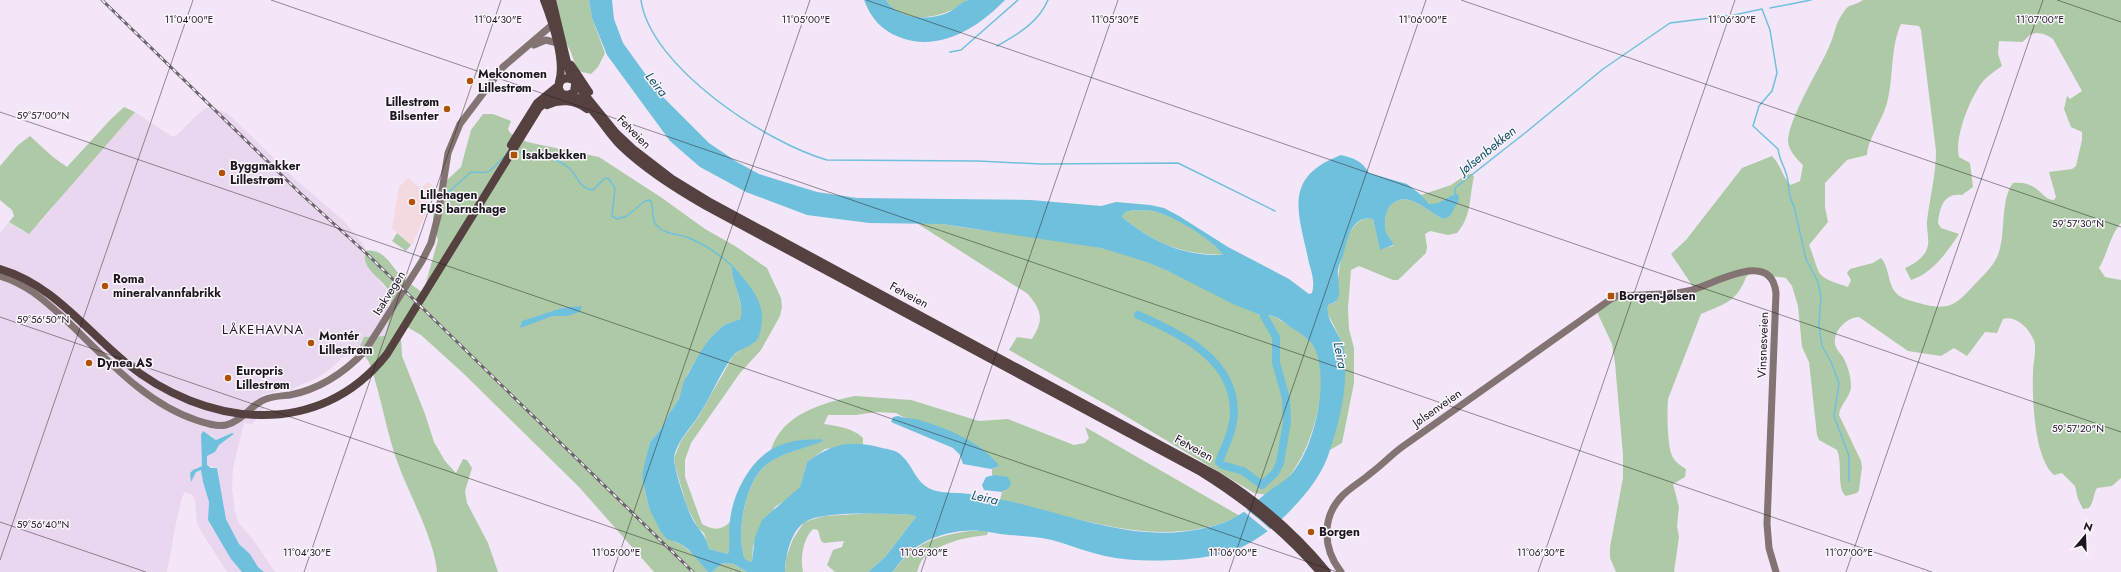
<svg xmlns="http://www.w3.org/2000/svg" width="2121" height="572" viewBox="0 0 2121 572" font-family="Jost,sans-serif">
	<style>
		.built { fill: #e9d7ef }
		.education { fill: #f4d9df }
		.green { fill: #aec9a5; fill-rule: evenodd }
		.water { fill: #6fc0dd; fill-rule: evenodd }
		.pier { fill: #f3e6f8 }
		.lines { fill: none; stroke-linecap: round; stroke-linejoin: round }
		.stream { stroke: #6fc0dd; stroke-width: 1.5 }
		.river { stroke: #6fc0dd; stroke-width: 8 }
		.secondary { stroke: #837372; stroke-width: 7 }
		.highway { stroke: #554140; stroke-width: 8 }
		.rail-casing { stroke: #6c646e; stroke-width: 3 }
		.rail { stroke: #fcf6fe; stroke-width: 1.5; stroke-dasharray: 4.5; stroke-linecap: butt }
		.ticks { fill: none; stroke: #1c171d; stroke-width: 1; stroke-opacity: 0.45 }
		.poi-dot { fill: #b05200; stroke: #fcf6fe; stroke-width: 1.5 }
		.labels { text-anchor: middle; stroke-width: 3; stroke-linejoin: round; paint-order: stroke }
		.poi-label { font-size: 12px; font-weight: bold; fill: #1c171d; stroke: #fcf6fe; text-anchor: start }
		.street-label { font-size: 12px; fill: #1c171d; stroke: #fcf6fe }
		.water-label { font-size: 13px; font-style: italic; fill: #0e5367; stroke: #fcf6fe }
		.neighbourhood-label { font-size: 13px; letter-spacing: 1px; fill: #1c171d; stroke: #fcf6fe }
		.ticks-label { font-size: 10px; text-anchor: middle; fill: #1c171d; stroke: #fcf6fe; stroke-width: 3; stroke-linejoin: round; paint-order: stroke }
	</style>
	<rect width="100%" height="100%" fill="#f3e6f8"/>
	<path class="built" d="M213 107 228 114 245 130 295 179 345 222 363 244 366 251 364 256 378 279 390 294 387 327 385 336 364 337 356 355 343 357 330 369 317 378 292 389 263 394 261 400 264 409 260 415 252 424 244 423 233 468 232 489 235 512 239 523 254 541 275 572H264L258 567 250 554 239 544 226 519 217 468 207 465V456L215 452 219 445 234 435 232 433 216 440 211 435H201L202 466 195 468 196 472 199 470 202 471 203 482 209 502 208 520 210 525 242 572H227L202 533 197 523 195 501 192 495 185 492 182 497 176 523 167 572H0V233L9 222 24 232 41 222 78 176 135 112 171 136H176L197 115 206 108Z"/>
	<path class="education" d="M408 178 421 189 427 182 432 184 425 216 412 245 392 228 399 187Z"/>
	<path class="green" d="M541 0H589L592 18 605 53 598 67 591 74 578 71 570 50Z
		M886 0H967C947 18 902 28 886 0Z
		M1863 0H2121V223C2110 235 2108 253 2099 268L2105 277 2121 280V478L2112 486 2097 488C2093 495 2094 502 2089 508L2083 509 2078 499 2075 486 2062 473 2054 475C2034 458 2032 397 2033 372 2033 363 2037 349 2034 341 2030 329 2016 315 2003 319L1997 333 1985 332 1967 356 1954 348 1941 356 1908 351 1859 317C1847 317 1833 331 1835 344 1836 349 1840 353 1843 357 1848 366 1851 377 1851 387 1850 398 1840 404 1839 415L1861 461 1862 467 1859 490 1857 493 1846 496C1836 489 1843 463 1837 450L1819 440 1817 435 1809 362 1802 347 1798 306 1792 286 1786 278 1751 273 1746 277C1737 302 1724 304 1701 314L1668 399C1667 412 1667 443 1672 456 1675 462 1680 465 1686 469L1685 477 1673 484 1679 507 1677 526 1679 537 1674 572H1616L1610 558V547L1623 478V455L1615 363 1612 344 1597 312 1603 304 1625 296 1694 288 1671 254 1686 240 1742 168 1772 156C1781 165 1782 177 1791 185L1800 181 1803 165C1797 159 1789 151 1788 142 1788 119 1819 70 1829 47 1836 32 1834 25 1845 10 1849 4 1857 5 1863 0ZM1901 24 1919 26 1921 30 1936 151C1936 174 1930 197 1927 221 1926 230 1931 242 1926 251 1921 260 1914 264 1905 268L1911 280C1933 273 1947 252 1959 234L1941 228 1938 223C1940 206 1944 193 1962 195L1973 187 1970 163 1959 157C1954 137 1971 95 1984 80 1989 75 1996 70 2002 66L1998 54 1999 41 2022 42C2026 40 2027 37 2030 35 2037 30 2048 35 2053 39L2082 91 2070 99 2067 96 2064 109 2071 127 2082 132V140L2076 166 2072 169 2049 172 2056 197 2054 200C2042 201 2039 180 2013 183 2001 198 2005 231 2000 248 1997 262 1988 271 1978 281 1958 302 1952 313 1919 303 1912 301 1902 299 1897 294 1887 284 1890 268 1881 258L1873 263 1850 269 1847 273 1851 280 1848 287C1812 275 1822 277 1809 245L1828 222 1825 207V183L1847 160 1867 155C1867 141 1883 119 1887 103 1894 77 1890 48 1901 24Z
		M124 107 135 112 29 234 9 222 14 216 12 210 0 200V166L18 145 30 136 53 157 67 167 111 119Z
		M483 114H493L511 121 508 129 510 133 527 142 599 157 662 198 705 229 735 246 767 268 781 298 782 307 780 316 761 350 740 373 691 443 685 460V477L702 524C713 530 721 531 730 522L731 539 728 554 709 549 704 533 698 528 687 507 675 466 674 458 681 441 699 416 733 356 743 348 754 343 739 273 733 265 734 279 743 314 740 319 724 325 710 338 688 373 679 399 669 414 661 429 650 442 642 478 649 508 674 542 681 544 694 555 708 572H654L579 487 463 373 421 335 407 327 401 338 402 356 425 414 434 442 445 461 456 473 463 459 467 460 472 468 465 491 467 503 488 543 498 572H437C435 542 411 497 400 469 386 434 382 397 369 362L365 356 359 353 356 355 364 337 385 336C388 327 393 301 389 292 383 278 359 269 366 251 382 248 390 263 398 273 405 280 415 287 423 293L438 240 433 224V216L446 181 461 167 471 130ZM581 307 567 316H553L520 327 562 308Z
		M1467 174H1472L1474 177C1469 197 1472 216 1457 233L1448 235 1430 231 1425 234 1427 247 1426 253 1398 280H1393L1359 266 1351 270 1348 308 1349 329 1354 348V383L1342 443 1330 450 1343 395 1341 340 1327 312 1328 305 1336 302C1337 282 1342 212 1373 219L1380 249 1393 246C1393 240 1384 235 1385 224 1385 217 1387 208 1392 204 1409 189 1428 213 1444 219L1458 195C1445 196 1439 210 1425 202L1421 195 1451 185Z
		M1134 210C1140 211 1147 210 1153 211 1173 215 1212 239 1223 255 1179 253 1157 245 1122 217L1125 212Z
		M919 222 942 224C1010 236 1083 237 1148 262 1187 278 1224 300 1263 316 1273 313 1280 320 1288 325 1296 330 1309 338 1314 346 1335 380 1307 481 1266 494 1263 495 1257 493 1254 493L1114 409 1009 350 1017 337 1032 339C1044 320 1042 311 1028 294L918 224Z
		M397 233 411 245 406 251 392 241Z
		M855 396 911 400 979 421 1008 419 1074 445 1085 443 1089 438 1085 427 1240 516C1171 547 1108 526 1038 510 1025 507 1013 502 1000 500L1002 492 1005 491 994 475H992V469L998 467 993 459 972 442 927 423 903 417 896 413 876 412 856 415H828L824 424C838 426 853 428 863 438V444L825 449 807 462 800 487 793 495 775 507 753 546 752 561 750 562 745 559C735 535 745 483 766 465 782 452 804 450 821 439L777 447 771 450C782 414 822 403 855 396Z
		M874 513 913 515 916 517 885 557 868 572H835L827 565 833 550 842 547 844 541 824 543 821 541 818 530 813 529C803 539 800 558 803 572H785L786 558 793 539 804 522 824 516Z
		M969 531H987L988 533 987 535C966 537 943 542 926 556 921 559 919 566 917 572H892C917 542 932 537 969 531Z
		M723 563 734 564 747 572H712Z"/>
	<path class="water" d="M589 0H612L614 19 623 43 659 93 709 143 737 162 759 174 817 192 857 198 1031 200 1101 206 1116 202 1150 205 1164 208 1179 216 1228 247 1289 279 1309 294 1312 293C1315 283 1312 273 1309 263 1299 213 1281 178 1341 155 1354 158 1362 161 1369 173L1407 184 1420 194 1429 204C1442 205 1446 196 1458 194L1459 200 1450 216 1444 219C1428 213 1409 189 1392 204 1387 208 1385 217 1385 224 1384 235 1393 239 1393 245L1380 250 1373 219C1351 214 1347 241 1343 256 1341 260 1339 265 1338 270 1337 279 1341 290 1338 298 1336 303 1332 303 1328 305 1325 322 1342 334 1344 350 1349 383 1340 420 1330 450 1322 476 1305 496 1286 515 1274 527 1260 538 1244 546 1213 562 1140 564 1105 556 1087 552 1070 545 1052 540 1035 536 1017 536 1000 534 993 533 987 531 980 531 963 529 938 534 923 543 910 550 901 561 892 572H868L885 557 916 517 913 515C891 514 823 510 805 522 791 531 785 556 785 572H747L734 564 723 563 712 572H708L689 550 681 544 667 539 661 532 649 508 642 478 643 470 650 442 661 429 669 414 679 399 684 381 701 351 710 338 724 325 740 319C747 306 728 276 733 265 748 285 767 301 761 328 760 334 759 338 755 342 748 348 738 349 732 357 719 375 711 397 699 415 691 428 677 441 674 457 673 466 687 509 692 518 699 532 705 532 709 549L728 554C731 542 728 531 730 520 734 487 756 449 790 442 800 439 811 440 821 439L823 441C804 449 783 452 766 465 745 482 735 535 745 559L750 562 752 561 755 537 762 520 800 487 807 462C833 443 851 440 882 448 889 449 898 451 902 456 914 467 916 484 933 490 945 494 957 492 969 494 982 496 996 499 1009 501 1074 516 1141 545 1209 527 1237 520 1244 512 1265 494 1275 486 1285 482 1293 472 1315 446 1330 377 1314 347 1310 339 1297 331 1289 326 1282 320 1273 313 1263 316L1233 304 1166 270 1147 262 1101 248 942 224 869 223 807 215 746 192 700 167 670 141 607 55 592 18ZM1134 210C1140 211 1147 210 1153 211 1172 215 1212 239 1223 255 1182 256 1153 242 1122 217L1125 212Z
		M864 0H886C897 19 928 21 947 13 954 10 961 2 968 0 978 0 994 0 1005 0 978 28 938 53 899 37 881 30 871 18 864 0Z
		M582 306 580 312 567 316H553L520 328 522 321 562 308Z
		M898 416C903 418 910 418 916 419 946 428 978 440 998 464V467L991 469 963 464 960 455 953 448 891 422 893 417Z
		M203 431 216 440 232 433 234 434 219 445 215 452 207 456V465L211 468H217L226 519 239 544 250 554 258 567 264 572H242L231 559 208 520 209 502 203 482 201 470 196 472 191 482 190 473 193 470 202 466 201 435Z
		M994 475 1008 477 1011 483 1009 488 1002 492 984 490 982 485 986 477Z"/>
	<path class="pier" d="M1246 509 1261 521 1272 531 1270 533 1248 515 1243 511Z"/>
	<g class="lines">
		<path class="stream" d="M641 0C650 67 767 143 827 160L978 161 1041 164 1178 163 1275 211
			M1770 8 1811 0
			M1762 9 1770 30 1777 73 1772 91 1759 106 1753 126 1778 149C1779 158 1783 164 1786 173 1790 184 1787 196 1794 206L1806 259 1818 282 1821 296 1819 325 1822 346 1831 362 1839 383 1834 416 1849 456V481
			M997 46C1018 34 1038 23 1048 0
			M950 52 961 50 1018 0
			M515 152C532 151 556 157 569 168 579 177 578 188 593 190L604 179 608 178 615 188 612 216 617 219 627 216 645 201 650 200C655 208 650 219 657 226 664 234 679 234 689 238 706 245 719 254 732 266
			M445 195 471 172C495 174 488 171 505 156
			M1455 196V188L1525 133 1603 69 1670 23 1734 15 1762 9"/>
		<path class="river" d="M1138 315C1180 334 1234 358 1234 412 1234 429 1225 446 1219 462L1222 465 1243 471 1262 485
			M1262 485 1275 473 1280 463 1287 422 1286 398 1276 363V337L1264 316"/>
		<path class="secondary" d="M534 45 546 40 557 43
			M0 276C27 284 45 301 65 319 104 356 144 403 196 420 205 423 216 427 226 425 243 421 251 404 266 399 274 396 282 396 290 395 321 389 344 373 365 351L422 261 431 243 438 216 448 153 460 124 503 67 552 25
			M1341 572C1323 549 1321 518 1342 496 1351 487 1362 481 1371 473 1382 465 1391 455 1402 447L1611 299 1617 296C1641 294 1665 296 1688 291 1712 286 1771 247 1776 293L1767 524 1769 548 1776 572"/>
		<path class="highway" d="M544 0C552 21 566 60 559 82
			M552 0 571 79
			M571 65 589 92
			M575 85 574 92 568 95 562 94 559 89C558 80 565 76 573 80L616 133 633 149 672 179 708 201 1216 475C1259 502 1295 533 1327 572
			M571 94C595 106 603 128 621 146 646 170 676 189 706 206L1201 472C1246 500 1285 531 1320 572
			M547 105C560 99 575 100 587 109
			M511 145 537 103 559 85
			M0 269C52 284 85 329 125 362 204 427 319 441 387 354L539 108 549 99 562 94"/>
		<defs>
			<path id="rail" d="M102 0 300 193 367 254 693 572"/>
		</defs>
		<use href="#rail" class="rail-casing"/>
		<use href="#rail" class="rail"/>
	</g>
	<path class="ticks" d="M271 0 1932 572M866 0 2121 432M1461 0 2121 227M2057 0 2121 22M0 112 1337 572M0 317 741 572M0 522 146 572M0 560 193 0M304 572 501 0M613 572 810 0M921 572 1118 0M1229 572 1426 0M1538 572 1735 0M1846 572 2043 0"/>
	<g class="poi-dot">
		<circle cx="470" cy="81" r="4"/>
		<circle cx="447" cy="109" r="4"/>
		<rect x="510" y="151" width="8" height="8" rx="2"/>
		<circle cx="222" cy="173" r="4"/>
		<circle cx="412" cy="202" r="4"/>
		<circle cx="105" cy="286" r="4"/>
		<rect x="1607" y="292" width="8" height="8" rx="2"/>
		<circle cx="311" cy="343" r="4"/>
		<circle cx="89" cy="363" r="4"/>
		<circle cx="228" cy="378" r="4"/>
		<circle cx="1311" cy="532" r="4"/>
	</g>
	<g class="labels">
		<g class="poi-label">
			<text x="478" y="78">Mekonomen<tspan x="478" dy="14">Lillestrøm</tspan></text>
			<text x="439" y="106" text-anchor="end">Lillestrøm<tspan x="439" dy="14">Bilsenter</tspan></text>
			<text x="522" y="159">Isakbekken</text>
			<text x="230" y="170">Byggmakker<tspan x="230" dy="14">Lillestrøm</tspan></text>
			<text x="420" y="199">Lillehagen<tspan x="420" dy="14">FUS barnehage</tspan></text>
			<text x="113" y="283">Roma<tspan x="113" dy="14">mineralvannfabrikk</tspan></text>
			<text x="1619" y="300">Borgen-Jølsen</text>
			<text x="319" y="340">Montér<tspan x="319" dy="14">Lillestrøm</tspan></text>
			<text x="97" y="367">Dynea AS</text>
			<text x="236" y="375">Europris<tspan x="236" dy="14">Lillestrøm</tspan></text>
			<text x="1319" y="536">Borgen</text>
		</g>
		<g class="street-label">
			<text transform="translate(634 132) rotate(45)" y="4">Fetveien</text>
			<text transform="translate(389 293) rotate(-58)" y="4">Isakvegen</text>
			<text transform="translate(909 295) rotate(28)" y="4">Fetveien</text>
			<text transform="translate(1763 345) rotate(-88)" y="4">Vinsnesveien</text>
			<text transform="translate(1437 408) rotate(-35)" y="4">Jølsenveien</text>
			<text transform="translate(1194 448) rotate(29)" y="4">Fetveien</text>
		</g>
		<g class="water-label">
			<text transform="translate(657 84) rotate(52)" y="5">Leira</text>
			<text transform="translate(1487 150) rotate(-39)" y="5">Jølsenbekken</text>
			<text transform="translate(1341 355) rotate(79)" y="5">Leira</text>
			<text transform="translate(985 497) rotate(13)" y="5">Leira</text>
		</g>
		<g class="neighbourhood-label">
			<text x="263" y="334">LÅKEHAVNA</text>
		</g>
	</g>
	<g class="ticks-label">
		<text x="498" y="23">11°04'30"E</text>
		<text x="806" y="23">11°05'00"E</text>
		<text x="1115" y="23">11°05'30"E</text>
		<text x="1423" y="23">11°06'00"E</text>
		<text x="1732" y="23">11°06'30"E</text>
		<text x="2040" y="23">11°07'00"E</text>
		<text x="189" y="23">11°04'00"E</text>
		<text x="43" y="119">59°57'00"N</text>
		<text x="2078" y="227">59°57'30"N</text>
		<text x="43" y="323">59°56'50"N</text>
		<text x="2078" y="432">59°57'20"N</text>
		<text x="43" y="528">59°56'40"N</text>
		<text x="307" y="556">11°04'30"E</text>
		<text x="616" y="556">11°05'00"E</text>
		<text x="924" y="556">11°05'30"E</text>
		<text x="1233" y="556">11°06'00"E</text>
		<text x="1541" y="556">11°06'30"E</text>
		<text x="1849" y="556">11°07'00"E</text>
	</g>
	<g transform="translate(2085 536) rotate(19)" stroke="#fcf6fe" stroke-width="3" paint-order="stroke">
	<path d="M0-3L7 15L0 10L-7 15Z" fill="#1c171d"/>
	<text y="-6" font-size="11" font-weight="bold" text-anchor="middle" fill="#1c171d">N</text>
	</g>
</svg>
